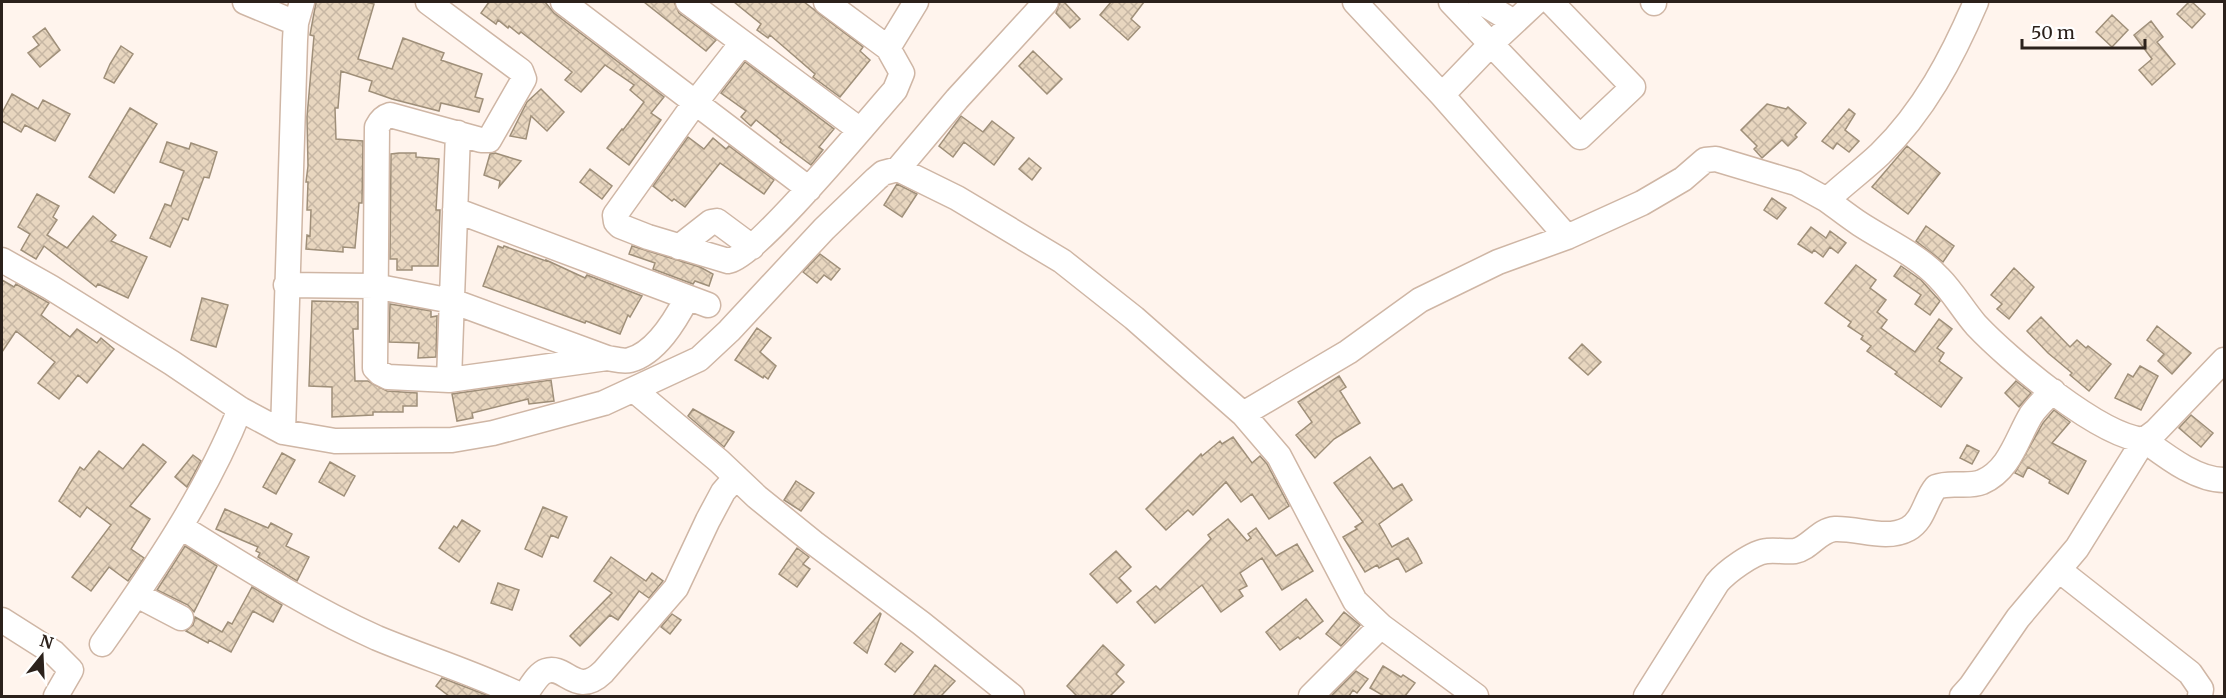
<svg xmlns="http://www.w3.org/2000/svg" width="2226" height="698" viewBox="0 0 2226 698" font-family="Merriweather,serif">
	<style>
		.building { fill: url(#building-cross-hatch); stroke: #9f8f79; stroke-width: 1.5 }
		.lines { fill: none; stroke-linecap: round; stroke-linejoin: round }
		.minor-casing { stroke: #cfb6a5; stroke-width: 27 }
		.minor { stroke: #fff; stroke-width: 24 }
	</style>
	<defs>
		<pattern id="building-cross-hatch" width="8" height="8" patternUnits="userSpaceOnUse" patternTransform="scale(1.5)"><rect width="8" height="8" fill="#e8d6bf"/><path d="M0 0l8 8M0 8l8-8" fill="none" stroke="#c7b7a4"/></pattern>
	</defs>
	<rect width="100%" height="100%" fill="#fff4ed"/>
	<path class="building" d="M316 2H366L374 4 358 59 392 69 403 38 444 53 441 60 482 74 475 97 483 99 479 112 441 103 439 111 392 99 369 91 372 81 341 71 338 108H335L336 139 363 141 362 203H359L355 248 343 247V252L306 249 307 235 310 236 311 210H307L308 182H306L308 166 307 117 314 36 310 35Z
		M489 2H545L554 13 664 97 651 113 661 120 629 165 607 148 622 129 623 130 644 102 630 90 634 85 605 65 581 92 565 80 572 72 521 32 519 34 509 26 508 28 498 20 496 24 481 13Z
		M644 2H674L679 13 716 40 706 51Z
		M734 2H804L863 47 860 51 870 60 840 97 813 77 815 74 770 35 768 38 757 30 761 24Z
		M1060 2H1064L1080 19 1070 28 1056 13Z
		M1111 2H1144L1131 19 1140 27 1128 40 1100 15Z
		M2189 2H2192L2205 14 2192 28 2177 14Z
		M2112 15 2128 30 2112 47 2096 32Z
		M2151 21 2163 37 2157 42 2175 64 2152 85 2139 70 2152 59 2134 35Z
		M45 28 60 50 40 67 28 53 39 45 33 37Z
		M121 46 133 54 114 83 104 78 110 64Z
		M1033 51 1062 79 1047 94 1019 66Z
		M745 62 834 129 819 147 823 150 811 165 780 142 781 140 756 120 751 126 741 117 746 111 721 93Z
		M541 89 564 112 547 131 531 116 526 139 510 136 527 102Z
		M12 94 38 109 43 100 70 114 55 141 25 125 21 132 2 121V113Z
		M1767 104 1786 109 1788 107 1806 123 1795 135 1797 137 1788 146 1782 140 1762 158 1754 149 1757 146 1741 130Z
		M130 108 157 124 114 193 89 177Z
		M1849 109 1855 114 1845 130 1859 141 1849 152 1837 143 1833 149 1822 141Z
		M961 116 983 132 992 121 1014 138 994 165 964 142 953 157 939 146Z
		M688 137 704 149 713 138 726 149 729 146 774 180 764 194 720 163 685 207 674 199 672 201 653 186Z
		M167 142 189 149 191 143 217 152 209 178 204 177 188 220 183 218 170 247 150 238 165 204 171 206 184 171 160 162Z
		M1907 146 1940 173 1908 214 1872 187Z
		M399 153H416V157L439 159 436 210H440L438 266H412V270H397V259H390L391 154Z
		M495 153 521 161 499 187 500 181 484 175 490 154Z
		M1029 158 1041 168 1032 180 1019 169Z
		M590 169 612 186 602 199 580 182Z
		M897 184 917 194 902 217 884 205Z
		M37 194 59 206 53 217 57 220 47 235 67 248 93 216 116 235 111 241 147 257 128 298 98 284 96 287 44 246 36 259 21 250 30 234 18 227Z
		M1772 198 1786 208 1777 219 1764 210Z
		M1926 226 1954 246 1943 262 1916 241Z
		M1811 227 1826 238 1830 231 1846 243 1838 253 1830 247 1823 257 1814 250 1812 253 1798 244Z
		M498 246 503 248 504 246 546 261V260L585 278 587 275 642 296 630 317 628 315 620 334 586 321 585 323 483 286Z
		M632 246 700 267 713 274 709 286 695 281 693 284 653 269 655 263 629 254Z
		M820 254 840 269 831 280 824 275 817 283 803 272Z
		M1856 265 1876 280 1870 288 1886 300 1877 312 1887 320 1881 328 1915 352 1939 319 1952 329 1937 348 1944 353 1939 361 1962 378 1941 407 1895 374 1897 372 1867 351 1871 346 1861 339 1863 336 1848 326 1851 322 1825 303Z
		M1901 266 1921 280 1940 301 1930 315 1915 304 1921 295 1894 276Z
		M2014 268 2034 287 2009 319 1997 309 2002 304 1991 295Z
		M2 280 14 287 16 284 49 303 41 315 70 337 77 329 97 343 101 338 114 349 87 383 78 375 59 399 38 383 55 362 16 331 2 352Z
		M202 298 228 305 216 347 191 340Z
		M312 301 358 302V329H353L355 381H368L387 391 417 393V406H403V412H373V415L332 417V387L309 386Z
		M390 304 431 311V317L437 316 436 357 418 358 419 343 389 342Z
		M2041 317 2070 347 2077 340 2086 348 2088 346 2111 364 2089 391 2070 375 2072 373 2048 353 2027 331Z
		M2157 326 2191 353 2172 374 2158 361 2164 354 2147 340Z
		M757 328 771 338 760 352 776 366 768 379 764 376 763 378 735 360Z
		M1582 344 1601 362 1588 375 1569 358Z
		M2140 366 2158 376 2141 410 2115 398 2128 374 2133 377Z
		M1339 376 1346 387 1340 391 1360 423 1334 439 1315 458 1296 435 1312 422 1298 402Z
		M551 380 554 401 529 404 528 399 472 413 473 418 457 421 452 394Z
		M2016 381 2031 393 2019 407 2005 393Z
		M693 409 734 432 724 447 688 416Z
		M2054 410 2070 422 2052 443 2086 461 2068 494 2049 483 2050 480 2028 467 2023 477 2015 473 2043 423Z
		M2191 415 2213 433 2201 447 2179 428Z
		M1233 437 1252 463 1260 456 1267 464 1289 506 1269 519 1252 494 1241 502 1226 482 1193 515 1188 510 1166 530 1146 509 1201 454 1202 456 1220 441 1222 444Z
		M143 444 166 462 130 506 150 519 131 549 144 558 128 581 109 567 91 591 72 577 111 525 87 507 80 517 59 501 80 467 84 470 99 451 123 469Z
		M1967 445 1979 451 1972 464 1960 458Z
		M282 453 295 460 276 494 263 487Z
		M193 455 201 461 187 487 175 477Z
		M1370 457 1393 489 1402 484 1412 500 1379 524 1392 547 1408 538 1416 551 1422 563 1406 572 1398 558 1379 568 1377 565 1365 572 1343 537 1357 529 1355 527 1363 522 1334 483Z
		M330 462 355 476 344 496 319 482Z
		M796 481 814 493 801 511 784 500Z
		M543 507 567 517 558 538 551 535 542 557 525 549Z
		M225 509 268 528 271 523 292 534 286 546 309 557 297 581 258 557 260 553 256 551 258 547 216 529Z
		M1228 519 1247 541 1251 538 1248 534 1256 528 1276 556 1297 544 1313 571 1282 590 1262 558 1240 573 1247 586 1239 590 1243 596 1221 612 1202 585 1155 623 1137 602 1156 586 1160 590 1211 539 1208 535Z
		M462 520 480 531 459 562 439 548 454 526 457 528Z
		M185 546 217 566 194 612 188 605 157 590Z
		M797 548 809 557 803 564 810 569 797 587 779 574Z
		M1116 551 1131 567 1119 578 1131 591 1117 603 1090 574Z
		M611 557 646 581 652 573 663 581 649 598 639 591 618 620 610 615 580 646 570 636 612 593 594 581Z
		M498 583 519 590 512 610 491 603Z
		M252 587 282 605 273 622 253 611 231 652 209 640 208 643 186 631 193 625 195 617 222 632 228 622 232 624Z
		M1306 599 1323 621 1300 639 1298 637 1280 650 1266 632Z
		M1344 612 1360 625 1341 646 1326 634Z
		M880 613 881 614 867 653 854 643Z
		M672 614 681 620 670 634 661 627Z
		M901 643 913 652 895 672 885 664Z
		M1103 645 1124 665 1116 674 1124 682 1110 696H1077L1067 686Z
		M935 665 955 681 941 696H913Z
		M1383 666 1401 677 1403 675 1415 683 1405 696H1384L1370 688Z
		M1356 671 1368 679 1357 693 1353 690 1349 696H1331Z
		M442 678 463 686 489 696H449L436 686Z"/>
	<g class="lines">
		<defs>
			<path id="minor" d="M245 2 296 23
				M428 2 521 71 524 79 489 140H481L390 115C383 117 380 121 377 127L375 368 380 373 388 377 449 380 607 358
				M563 2 809 189
				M688 2 860 130
				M1355 2 1442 95 1567 237
				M1481 2 1514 22
				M1536 2 1491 44 1580 137 1633 87 1551 2
				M1653 2 1654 3
				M742 43 695 103 615 215 616 222 620 226 648 237 728 261C755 258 870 118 895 90L902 73 888 48 826 2
				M888 48 916 2
				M1442 95 1491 44 1451 2
				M898 169 957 99 1046 2
				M1827 200C1838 208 1848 216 1860 224 1886 241 1918 255 1939 278 1953 292 1963 310 1976 325 2008 359 2099 436 2144 440L2156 431 2224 360
				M455 210 708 305
				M679 247 711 222 717 221 752 247
				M2 260 50 287 172 363 240 409 283 432 335 441 452 440 493 433 604 403 699 359 729 331 824 229 876 179 883 173 898 169 957 198 1062 261 1134 318 1243 414 1348 352 1420 300 1498 262 1567 237 1642 203 1683 179 1705 160 1716 159 1796 183 1827 200C1844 184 1863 170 1880 154 1924 111 1952 58 1976 2
				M286 285 374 286 452 301 607 358C614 359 623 362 630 360 656 353 675 321 687 298
				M449 380 458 133
				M634 390 719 461 757 497 814 543 921 623 1012 696
				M1243 414 1279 456 1355 601 1381 626 1476 696
				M283 432 295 40 296 23 302 2
				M181 527C244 566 310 608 377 638 425 658 475 673 522 696
				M2059 570 2190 673 2201 689 2200 696
				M137 595 181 618
				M2 620 54 653 71 670 56 696
				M102 644C154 570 206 494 240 409
				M524 696C530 689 537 674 546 671 566 664 576 698 603 672L676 588 708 520 723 492 736 477
				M1311 696 1381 626
				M1646 696 1717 583C1726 572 1753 552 1767 551 1776 550 1786 552 1795 551 1810 548 1819 530 1835 529 1859 528 1886 541 1908 529 1924 520 1925 500 1936 487 1951 481 1967 488 1982 482 2010 470 2017 438 2031 415 2037 406 2046 398 2053 391
				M1962 696 1971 686 2018 618 2077 548 2144 440C2166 456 2196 480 2224 480"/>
		</defs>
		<use href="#minor" class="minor-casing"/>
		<use href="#minor" class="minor"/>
	</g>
	<rect width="2226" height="698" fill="none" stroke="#2b211b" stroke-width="6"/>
	<g transform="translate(42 656) rotate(18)" stroke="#ffffff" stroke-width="4.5" paint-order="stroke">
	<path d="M0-4.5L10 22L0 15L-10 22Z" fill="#2b211b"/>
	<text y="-9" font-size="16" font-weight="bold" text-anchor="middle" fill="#2b211b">N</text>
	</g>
	<path d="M2022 39v9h123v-9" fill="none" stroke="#2b211b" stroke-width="3"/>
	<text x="2031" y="39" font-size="18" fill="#2b211b" stroke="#ffffff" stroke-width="4.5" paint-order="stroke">50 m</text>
</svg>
